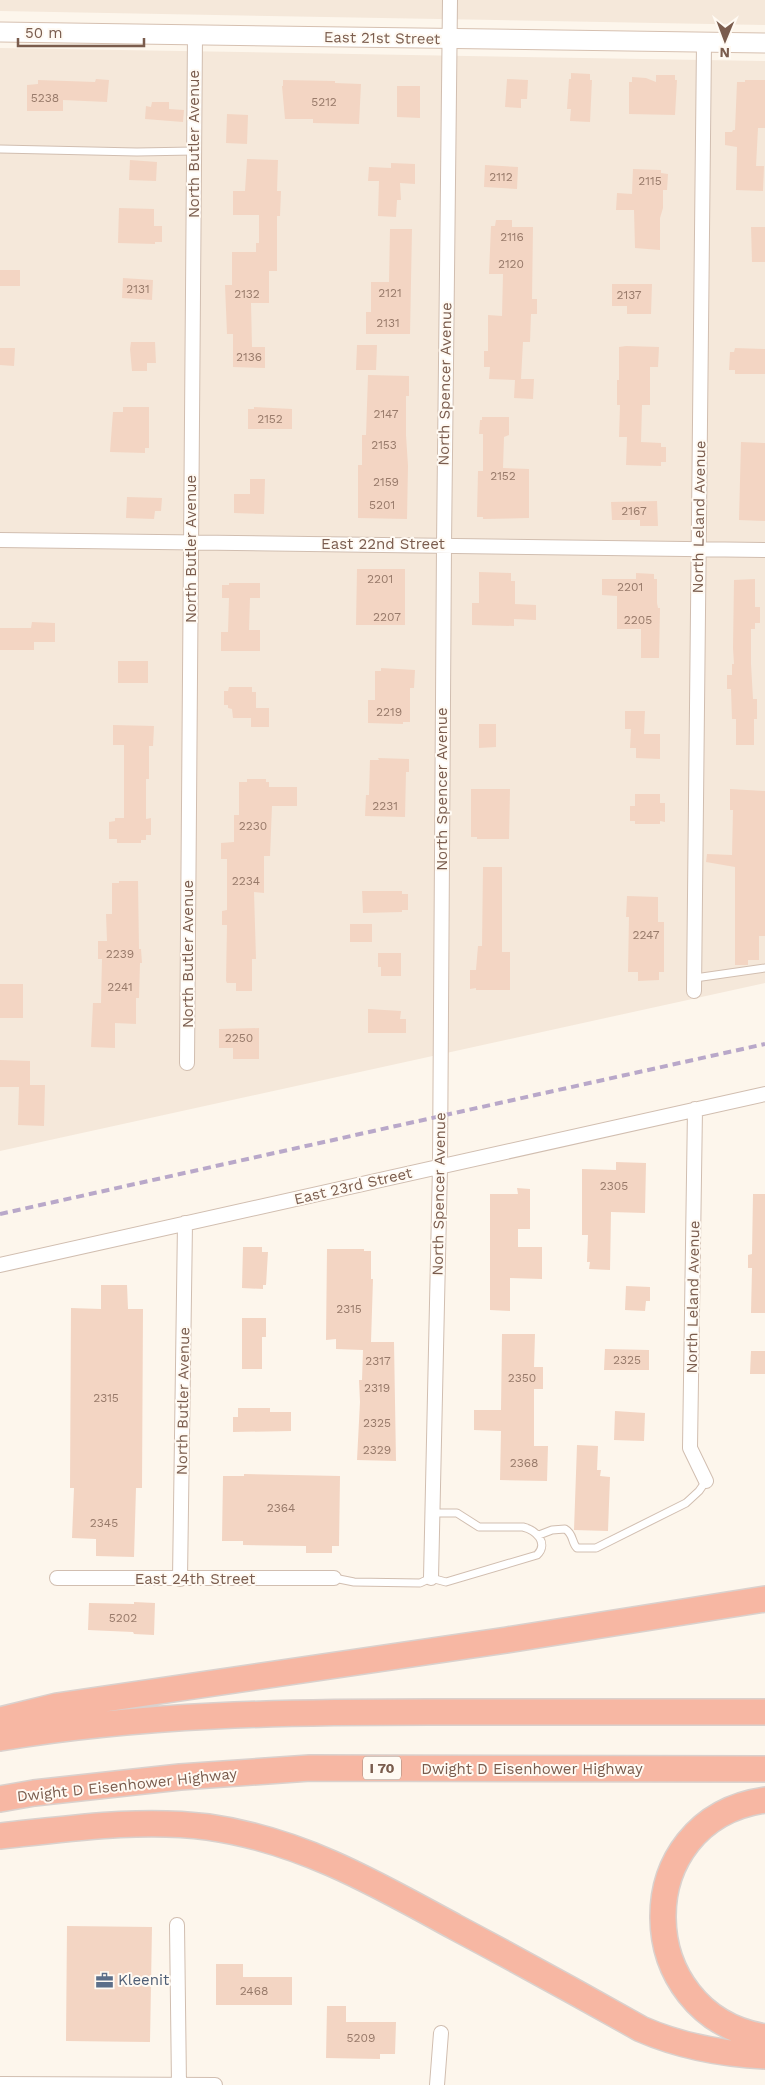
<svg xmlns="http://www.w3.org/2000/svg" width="765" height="2085" viewBox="0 0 765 2085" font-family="'Work Sans',sans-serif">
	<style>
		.residential { fill: #f5e8da }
		.building { fill: #f3d5c3 }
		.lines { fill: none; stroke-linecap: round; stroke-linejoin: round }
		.service-casing { stroke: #d1beb0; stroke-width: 9 }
		.minor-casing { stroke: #d1beb0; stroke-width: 16 }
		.secondary-casing { stroke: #d6c0b0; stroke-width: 21 }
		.motorway-casing { stroke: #dad1cd; stroke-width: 28 }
		.service { stroke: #fff; stroke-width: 7 }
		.minor { stroke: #fff; stroke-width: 14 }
		.secondary { stroke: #fff; stroke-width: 19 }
		.motorway { stroke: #f7b7a3; stroke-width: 25 }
		.rail { stroke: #b9a8c9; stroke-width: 4; stroke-dasharray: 8 5; stroke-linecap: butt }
		.labels { text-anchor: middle; stroke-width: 4; stroke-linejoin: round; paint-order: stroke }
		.number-label { font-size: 12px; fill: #987a6a }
		.shield { fill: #fffaf3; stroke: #a28b7f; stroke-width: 1 }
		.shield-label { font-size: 14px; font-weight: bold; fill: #7a5c4d }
		.street-label { font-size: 15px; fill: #7a5c4d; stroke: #fffaf3 }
		.service-label { font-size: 15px; fill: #4e5e75; stroke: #fffaf3; text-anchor: start }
	</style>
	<rect width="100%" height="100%" fill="#fdf6ec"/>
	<path class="residential" d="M0 0H765V25L0 11Z
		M0 48 765 61V983L0 1151Z"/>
	<path class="building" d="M571 73 590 74V80H592L590 122 570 121 571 109H567L569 79H571Z
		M656 75H675V80H677L675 115 629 114V82H632V77L646 78 656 82Z
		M96 79 109 80 107 102 63 100V111H27V85L38 84V80L95 82Z
		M507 79 528 80 527 99H521V108L505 107Z
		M283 80 335 81V83L361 84 359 124 313 123V119H285L282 86H283Z
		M745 80H765V128H758L756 166H764L763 191 736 190 737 147 725 145V132H732L733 130H735L737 82H745Z
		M397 86H420V118L397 117Z
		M152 102H169V109L184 110 183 122 145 119 146 106 151 107Z
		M227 114 248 115 247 144 226 143Z
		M247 159 278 160 277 191H281L280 216H277V271H269V303H251L252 347H265V368L233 367V334H227L225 285H232V252H256V243H259V215H233V191H245Z
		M130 160 157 162 156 181 129 180Z
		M391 163 415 164V184L400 183 401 200H397L396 217 378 216 379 181H368L369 167 391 168Z
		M485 165 518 167 517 189 484 187Z
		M633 169 661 170V173L668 174 667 190H663V208L660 218V250L635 248 634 210H616L617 193 632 194Z
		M119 208 154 209V226H162V242H155V244L118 243Z
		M496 220H512V227H533L532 299H537V314H531L530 342H523L521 379H534L533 399 514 398 515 380 489 379 490 367H484V351H488V315L502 316 503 274H489L491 226H495Z
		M751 227H765V262H752Z
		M390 229H412L410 334H366V312H371V282H389Z
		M0 270H20V286H0Z
		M123 278 153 280 152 300 122 298Z
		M612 284H652L651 314H627V306H612Z
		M131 342H155L156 363H147V371H132L130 349Z
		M357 345H377L376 370H356Z
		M626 346 659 347 658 367H650V405H642L641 442 661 443V447H666V462H661V466L626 465 627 437H619L620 405H617V380H619V347Z
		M0 348H15L14 366 0 365Z
		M735 348 765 349V374H735V370H729L730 352H734Z
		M368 375 409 376V396H406V435L408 466 407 519 358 518V465H362V435H366Z
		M123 407H149V448H145V453L110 452 113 412H123Z
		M254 407 292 409V429H248V409H254Z
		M482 417H509V435L504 437 503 468 529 469V518L483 519V517H477L478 471H483V434H479L480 420H482Z
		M741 442 765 443V521L739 520Z
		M250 479H265L264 514 234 513V494H250Z
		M127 497 162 498 161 511H155L154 519 126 518Z
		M657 501 658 526H640V520H612L611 502Z
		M357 569H405V625H356Z
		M479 572 511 573V581H515V604L536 605V620L514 619V626L472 625V603H479Z
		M636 573 654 574V579H657V603L658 608H660L659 658H641V629H617V596L602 595V579H636Z
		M755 579V607H760V623H755V629H751V664L753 699H757V719H754V745H736V719H732L731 689H727V675H732V664H734L733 648 734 580Z
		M229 583H260V598H250L249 630H260V651H221V632H228L229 598H222V585H229Z
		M32 622 55 623V642H34V650H0V628H31Z
		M118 661H148V683H118Z
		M381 668 415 670 414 688H410V722H403V724L368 723V700H375V671H381Z
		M229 687H252V692H256V708H269V727H251V718H233L232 709 228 708V705H224V691H228Z
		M625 711H645L644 734H660V759L636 758V748H630L631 729H625Z
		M479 724H496V747L479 748Z
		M113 725 154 726 153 746H149V779H146V819L151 818V835H146V840H141V843H117V839H109V822L115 821V818H124V745H113Z
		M378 758 409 759V772H406L405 817 365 816 366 795H369L370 760H379Z
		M247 779H266V782H269V787H297V806H272L270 856H264V893L254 892 256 959H252V991H236V983H227L226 981 227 925H222V911L227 910V859H221V843L234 842V815H239V782H247Z
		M471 789H510L509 839H477V837H471Z
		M730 789 765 791V936H759V960H748V965H735V867L706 862 707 854 732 855 733 810H730Z
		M635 794H660V803H665V822L660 821V824H635V821H630V806H635Z
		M483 867H502V952H510V990H476V988L470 989V970H476L478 946H482Z
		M119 881H138L139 949H141L142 963H140L139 998H136V1024L115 1023V1048L91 1047 93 1003H101L102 959H98V941H107L106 914H112V883H119Z
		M362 891H402V894H408V910H402V912L363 913Z
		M627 896 658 897V922H664V972H659V980L638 981V972H628L629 917H626Z
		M350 924H372V942H350Z
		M378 953H401V976H381V967H378Z
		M0 984H23V1018H0Z
		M368 1009 401 1011 400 1019H406V1033H368Z
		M259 1028V1059H233V1048H219V1029Z
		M0 1060 30 1061V1085H45L44 1126 18 1125 19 1087H0Z
		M616 1162 646 1163 645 1213 611 1212 610 1270 589 1269 590 1262H587L588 1235H582V1169L616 1170Z
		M517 1188 530 1189V1229H518V1247H542V1279L510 1278V1311L490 1310V1194H518Z
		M753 1194H765V1313H751L752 1268H748V1255L752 1254Z
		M243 1247H262V1252H268L266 1285H263V1289L242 1288Z
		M327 1249H364V1251H371V1279H373L371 1342H394L396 1461 357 1460 360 1402 359 1380H362L363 1350 336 1349V1339L326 1340Z
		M101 1285H127L128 1309H143L142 1488H136L134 1557 96 1556V1539L72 1538 74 1488H70L71 1308 101 1309Z
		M626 1286 650 1287V1301H646L645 1311 625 1310Z
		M242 1318H266V1337H262V1369H242Z
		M502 1334H535L534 1367H543V1389H534V1446H548L547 1481 500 1480 501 1431 474 1430V1410H501Z
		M605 1349 649 1350V1370H604Z
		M751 1351H765V1374H750Z
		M238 1408H270V1412H291V1431L233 1432V1417H238Z
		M615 1411 645 1413 644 1441 614 1440Z
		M577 1445 598 1446 597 1470H601L600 1476 610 1477 608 1531 574 1530Z
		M244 1474 340 1476 339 1546H332V1553H306V1546L243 1545V1541H222L223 1476H244Z
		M134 1602 155 1603 154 1635 134 1634 133 1632 88 1630 89 1603 134 1604Z
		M67 1926 152 1927 150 2042 66 2041Z
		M216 1964H243V1977H292V2005H216Z
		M327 2006H346V2022H396L395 2054H380V2059L326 2058Z"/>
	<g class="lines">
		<defs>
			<path id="service" d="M0 149 137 152 194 151
				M695 978 765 968
				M539 1535 552 1530 565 1529C574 1534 571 1542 577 1548H596L686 1503 699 1491 706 1481
				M334 1578 354 1582 420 1583 431 1578 446 1582 537 1555C549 1543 536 1530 523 1527H479L457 1513H433"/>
			<path id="minor" d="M0 540 765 550
				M694 991 704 43
				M187 1063 195 35
				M695 1109 690 1448 706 1481
				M0 1265 765 1094
				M57 1578H334
				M431 1578 440 1166 444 545 450 0
				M180 1579 185 1223
				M177 1925 179 2085
				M0 2084 215 2085
				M437 2085 441 2033"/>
			<path id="secondary" d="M0 32 765 43"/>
			<path id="motorway" d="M0 1720 57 1706 507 1640 765 1599
				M0 1738C142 1714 286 1712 430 1712 542 1712 653 1712 765 1712
				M0 1799 34 1793 180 1777 310 1768 765 1769
				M765 1800C627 1820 631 2015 765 2037
				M0 1836C68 1829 139 1818 208 1827 300 1840 375 1883 455 1927 517 1960 579 1994 641 2029 680 2046 722 2054 765 2056"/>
		</defs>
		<use href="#service" class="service-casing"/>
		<use href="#minor" class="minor-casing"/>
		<use href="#secondary" class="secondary-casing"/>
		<use href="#motorway" class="motorway-casing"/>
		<use href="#service" class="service"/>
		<use href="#minor" class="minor"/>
		<use href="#secondary" class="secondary"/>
		<use href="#motorway" class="motorway"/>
		<path class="rail" d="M0 1214 765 1044"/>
	</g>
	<defs>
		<symbol id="office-bare" viewBox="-9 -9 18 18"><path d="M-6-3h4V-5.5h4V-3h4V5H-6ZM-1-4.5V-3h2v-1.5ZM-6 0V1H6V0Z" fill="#5c6f8a" stroke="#fffaf3" stroke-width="2.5" paint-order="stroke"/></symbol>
	</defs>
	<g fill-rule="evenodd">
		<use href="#office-bare" x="92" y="1968" width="25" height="25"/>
	</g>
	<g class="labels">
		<g class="number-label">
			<text x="45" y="102">5238</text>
			<text x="324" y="106">5212</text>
			<text x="501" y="181">2112</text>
			<text x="650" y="185">2115</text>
			<text x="512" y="241">2116</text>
			<text x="511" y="268">2120</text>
			<text x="138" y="293">2131</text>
			<text x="390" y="297">2121</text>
			<text x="247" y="298">2132</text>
			<text x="629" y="299">2137</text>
			<text x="388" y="327">2131</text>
			<text x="249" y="361">2136</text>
			<text x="386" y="418">2147</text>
			<text x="270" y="423">2152</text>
			<text x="384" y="449">2153</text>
			<text x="503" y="480">2152</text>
			<text x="386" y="486">2159</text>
			<text x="382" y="509">5201</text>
			<text x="634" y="515">2167</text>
			<text x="380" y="583">2201</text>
			<text x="630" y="591">2201</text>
			<text x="387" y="621">2207</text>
			<text x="638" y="624">2205</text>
			<text x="389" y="716">2219</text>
			<text x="385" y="810">2231</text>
			<text x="253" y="830">2230</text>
			<text x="246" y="885">2234</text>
			<text x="646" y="939">2247</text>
			<text x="120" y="958">2239</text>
			<text x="120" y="991">2241</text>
			<text x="239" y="1042">2250</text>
			<text x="614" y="1190">2305</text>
			<text x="349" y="1313">2315</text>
			<text x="627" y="1364">2325</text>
			<text x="378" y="1365">2317</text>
			<text x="522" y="1382">2350</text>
			<text x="377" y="1392">2319</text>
			<text x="106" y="1402">2315</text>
			<text x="377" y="1427">2325</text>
			<text x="377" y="1454">2329</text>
			<text x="524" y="1467">2368</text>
			<text x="281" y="1512">2364</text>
			<text x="104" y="1527">2345</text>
			<text x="123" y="1622">5202</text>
			<text x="254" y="1995">2468</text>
			<text x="361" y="2042">5209</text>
		</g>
		<rect class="shield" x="363" y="1756.5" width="38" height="23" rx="4"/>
		<g class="shield-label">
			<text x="382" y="1773">I 70</text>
		</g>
		<g class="street-label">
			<text transform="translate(382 38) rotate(1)" y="5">East 21st Street</text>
			<text transform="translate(194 144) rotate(-90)" y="5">North Butler Avenue</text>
			<text transform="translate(445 384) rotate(-89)" y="5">North Spencer Avenue</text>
			<text transform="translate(699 517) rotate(-89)" y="5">North Leland Avenue</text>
			<text x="383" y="549">East 22nd Street</text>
			<text transform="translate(191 549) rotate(-90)" y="5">North Butler Avenue</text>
			<text transform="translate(442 789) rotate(-90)" y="5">North Spencer Avenue</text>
			<text transform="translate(188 954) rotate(-90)" y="5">North Butler Avenue</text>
			<text transform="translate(353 1186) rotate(-13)" y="5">East 23rd Street</text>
			<text transform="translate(439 1194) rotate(-89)" y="5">North Spencer Avenue</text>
			<text transform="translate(693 1297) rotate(-89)" y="5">North Leland Avenue</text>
			<text transform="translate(183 1401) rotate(-89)" y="5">North Butler Avenue</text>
			<text x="195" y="1584">East 24th Street</text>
			<text x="532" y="1774">Dwight D Eisenhower Highway</text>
			<text transform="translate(127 1785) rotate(-6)" y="5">Dwight D Eisenhower Highway</text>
		</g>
		<g class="service-label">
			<text x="118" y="1985">Kleenit</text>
		</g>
	</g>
	<g transform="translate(725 40) rotate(181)" stroke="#fffaf3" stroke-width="4" paint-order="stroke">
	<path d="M0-4L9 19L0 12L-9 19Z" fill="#7a5c4d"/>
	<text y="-8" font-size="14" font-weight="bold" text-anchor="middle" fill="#7a5c4d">N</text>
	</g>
	<path d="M18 38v8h126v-8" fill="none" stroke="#7a5c4d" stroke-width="2.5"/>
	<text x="25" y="38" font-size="15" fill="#7a5c4d" stroke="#fffaf3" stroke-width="4" paint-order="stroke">50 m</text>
</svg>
